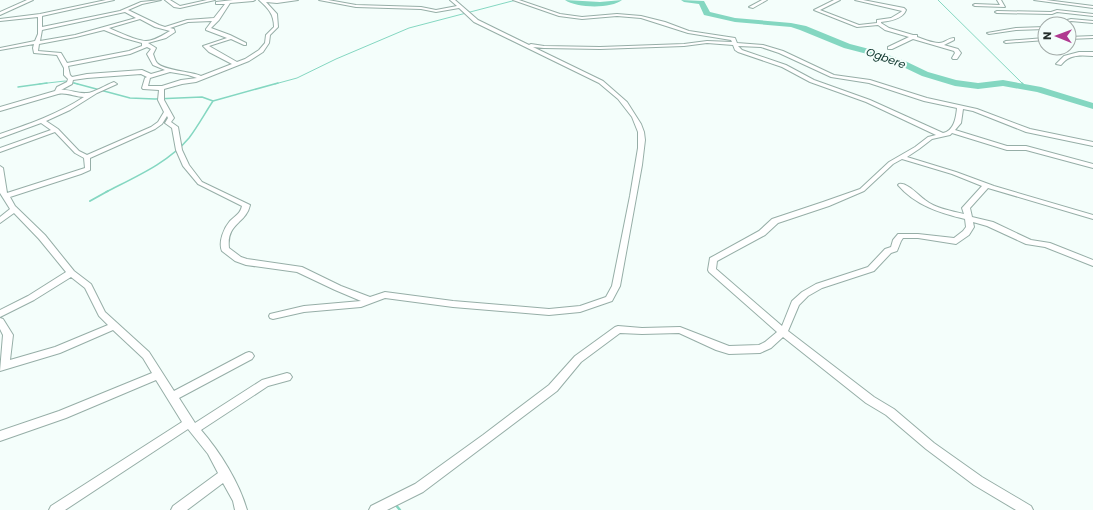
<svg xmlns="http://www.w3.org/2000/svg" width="1093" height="510" viewBox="0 0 1093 510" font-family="Poppins,sans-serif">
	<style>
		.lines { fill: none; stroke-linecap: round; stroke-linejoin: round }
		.stream-far3 { stroke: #84d7c1; stroke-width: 1 }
		.stream-far2 { stroke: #84d7c1; stroke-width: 1.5 }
		.stream-far1 { stroke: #84d7c1; stroke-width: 2 }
		.stream { stroke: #84d7c1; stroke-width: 2.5 }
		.river { fill: #84d7c1; fill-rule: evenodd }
		.minor-casing { stroke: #96aea7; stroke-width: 2 }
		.minor { fill: #fff; fill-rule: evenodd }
		.labels { text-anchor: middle; stroke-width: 4; stroke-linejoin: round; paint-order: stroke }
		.far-water-label { font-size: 11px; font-style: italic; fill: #0e362d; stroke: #f4fefb }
	</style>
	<rect width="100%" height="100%" fill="#f4fefb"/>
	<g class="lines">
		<path class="stream-far3" d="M938 0 1023 84
			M39 84 65 81 78 84
			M275 84 297 78 336 59 409 28 516 0"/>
		<path class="stream-far2" d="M74 83 130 98 155 99 202 97 213 101 278 83
			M1022 83 1027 88
			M18 87 47 83
			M106 192C135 177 168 163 189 138 198 126 205 113 213 101"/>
		<path class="stream-far1" d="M90 201 108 191"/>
		<path class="stream" d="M395 504 400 510"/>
		<path class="river" d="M565 0 600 2 622 0C611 9 576 8 565 0Z
			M681 0 704 1 710 12 735 18 791 23 806 26 850 44 877 51 905 61 928 72 956 80 978 83 1003 80 1041 87 1093 103V109L1037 92 1003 86 978 89 955 86 922 76 899 65 871 55 844 48 800 30 791 27 735 22 704 15 699 4 684 2Z"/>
		<defs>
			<path id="minor" d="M27 0H33L0 15V12Z
				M106 0H114L42 16V27L120 11 141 2 161 0 142 4 128 10 159 25 165 27 187 20 214 18 225 4H216V2L233 0H255L253 1 230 3 219 20 211 28 230 35 246 43V45H244L231 39 209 46 237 62 245 59 259 50 265 43 266 35 274 27C274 14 268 8 259 0H298L277 3 266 2 277 14 278 27 270 35 269 43 263 52 249 61 196 82 182 84 164 89V100L174 118 171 122 178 127 182 150 189 165 202 182 250 205C246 224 226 223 229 248L241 257 247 259 302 267 341 286 370 297 385 292 453 301 549 309 580 306 606 297 612 286 630 196 638 148V132L632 117 618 99 599 83 474 22 459 8 436 12 421 9 356 7 319 0H328L356 5 421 7 436 10 457 6 450 0H455L478 20 529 45 531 44 544 46 600 47 684 44 707 41 732 42 731 40 688 33 641 18 617 16 582 19 559 16 513 0H519L560 14 582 17 617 14 641 16 665 22 689 31 735 38 737 43 763 45 783 51 834 75 870 80 927 98 977 109 1030 129 1093 142V146L1026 132 973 111 963 109 961 123 955 130 1007 146H1026L1093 164V168L1026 150H1007L952 133 950 135 932 139 919 149 907 157 956 172 994 186 1093 215V219L988 188 970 208 972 217 993 222 1031 240 1050 243 1093 260V266L1045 247 1026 244 987 226 973 222 974 227 969 235 956 244 918 238H903L901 241 897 251 891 253 874 271 822 288 808 296 799 305 788 331 874 397 894 409 934 443 982 477 1031 506 1033 510H1016L974 485 926 449 886 415 866 403 783 337 771 348 760 353 729 354 716 350 679 333 642 334 620 333 581 362 557 391 423 492 387 510H369L371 506 415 484 483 435 549 385 575 356 615 327 618 326 642 328 680 327 729 346 759 345 765 342 777 332 709 272 708 270 710 258 759 231 772 219 823 202 860 189 889 162 915 147 928 137 936 135 866 102 810 82 782 67 738 52 735 50 733 45 707 43 684 46 600 49 544 48 533 47 603 81 627 102 641 124 644 132 645 140 642 165 620 286 612 301 580 312 549 315 453 307 385 298 361 307 304 312 273 319 270 318 269 316 270 314 304 306 361 301 335 290 297 272 246 265 235 261 222 251C218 242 224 228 230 221 236 215 240 214 242 206L198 184 183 166 176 150 172 128 165 123 168 118 167 116 162 124 155 129 90 158V170L81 174 10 197 15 206 45 235 74 271 91 284 105 312 149 352 174 391 246 353 249 352 252 353 254 356 252 359 179 398 195 423 262 380 287 373 290 374 292 377 290 380 268 386 201 430C220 452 239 482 247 510H235L233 501 223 483 187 510H171L173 506 218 473 208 454 188 429 65 510H49L51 506 182 422 156 380 66 418 0 441V431L59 411 152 373 143 358 113 330 60 353 0 371 3 335 0 329V318L3 319 13 335 10 360 55 347 108 325 99 316 85 288 71 277 34 300 0 317V310L28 296 66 272 39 239 14 213 0 223V217L10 209 0 193V166L3 168 7 193 85 168 84 158 75 153 55 132 0 152V148L51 130 41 123 0 138V134C29 124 58 114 84 97 75 97 67 92 58 94L0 111V107L55 91 57 87 67 82 68 79 64 75V68L57 55 34 53 33 48 34 44 0 50V48L35 41 38 34V17L0 21V19L40 14ZM125 12 136 18 75 35 40 41 42 30ZM140 19 155 27 170 31C163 35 154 41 146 41 137 41 118 32 109 28ZM212 21 206 29V30L227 38 203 46 209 52 232 64 201 76C190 71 165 71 157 63 155 61 154 56 153 54L156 48 148 43 166 38 175 32 174 29 170 28 188 22ZM104 30 124 38 142 43V46L129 51 67 63 61 53 38 51 39 44 76 37ZM738 46 761 47 779 53 831 77 869 83 924 101 957 108C956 118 954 131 943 133L870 100 814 80 786 65 742 50ZM147 47 151 49 147 54 153 65 165 70 151 74 142 70 87 74 72 77 70 75 68 66 130 54ZM170 72 188 75 197 78 181 80 162 86H148L150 78ZM141 74 147 77 145 78 142 88 143 89 159 90 158 100 164 112 158 122 151 127 87 155 79 151 58 129 46 121 70 110 97 93 117 84 114 82C106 85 93 93 87 93 77 94 69 89 61 90L72 84 73 80 87 78ZM902 159 952 174 982 186 962 208 964 214C951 211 935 208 925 200 918 195 907 182 899 184L898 185C915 205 940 213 965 219L966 227 963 231 954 238 918 234H898L893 240 891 247 885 249 868 267 816 284 802 292 792 301 782 326 716 269 717 261 765 235 778 223 829 206 864 191 893 164Z
				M165 0H170L180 6 207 0H215L180 8 174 7Z
				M762 0H767L753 8 749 7Z
				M834 0H840L820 10 859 25 877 23V20L891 18 901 12 902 11 855 0H863L904 8 906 10C903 19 890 21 881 22V23L889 28 913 35H917V37C923 39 932 43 939 43 945 43 948 38 954 38V40L944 45 958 49 961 53 957 59H953L952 58 955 53 954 51 913 39 892 49H888V47L909 37 885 30 878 25 857 27 814 10Z
				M997 0H1001L1005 7 975 6 973 5 975 4 1000 5Z
				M1034 0H1046L1093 6V8Z
				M1057 10 1093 14V16L1057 12 1052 14 997 13 995 12 997 11 1051 12Z
				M1071 19 1093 21V23L1071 21 1060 24H1052Z
				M1045 27V29L1016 30 989 34 987 33 1016 28Z
				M1093 36V38L1069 39V37Z
				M1045 38V40L1006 43 1004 42 1006 41Z
				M1079 52H1093V56C1081 55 1069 54 1061 65L1056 64 1064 56Z"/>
		</defs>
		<use href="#minor" class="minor-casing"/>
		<use href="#minor" class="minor"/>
	</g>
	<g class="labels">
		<g class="far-water-label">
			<text transform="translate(886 58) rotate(20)" y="4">Ogbere</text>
		</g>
	</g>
	<g transform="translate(1057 36) rotate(271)"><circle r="19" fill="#f4fefb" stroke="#a2aba8"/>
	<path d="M0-3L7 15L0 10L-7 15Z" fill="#b03990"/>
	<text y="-6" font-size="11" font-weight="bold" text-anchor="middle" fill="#262f2c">N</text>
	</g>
</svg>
